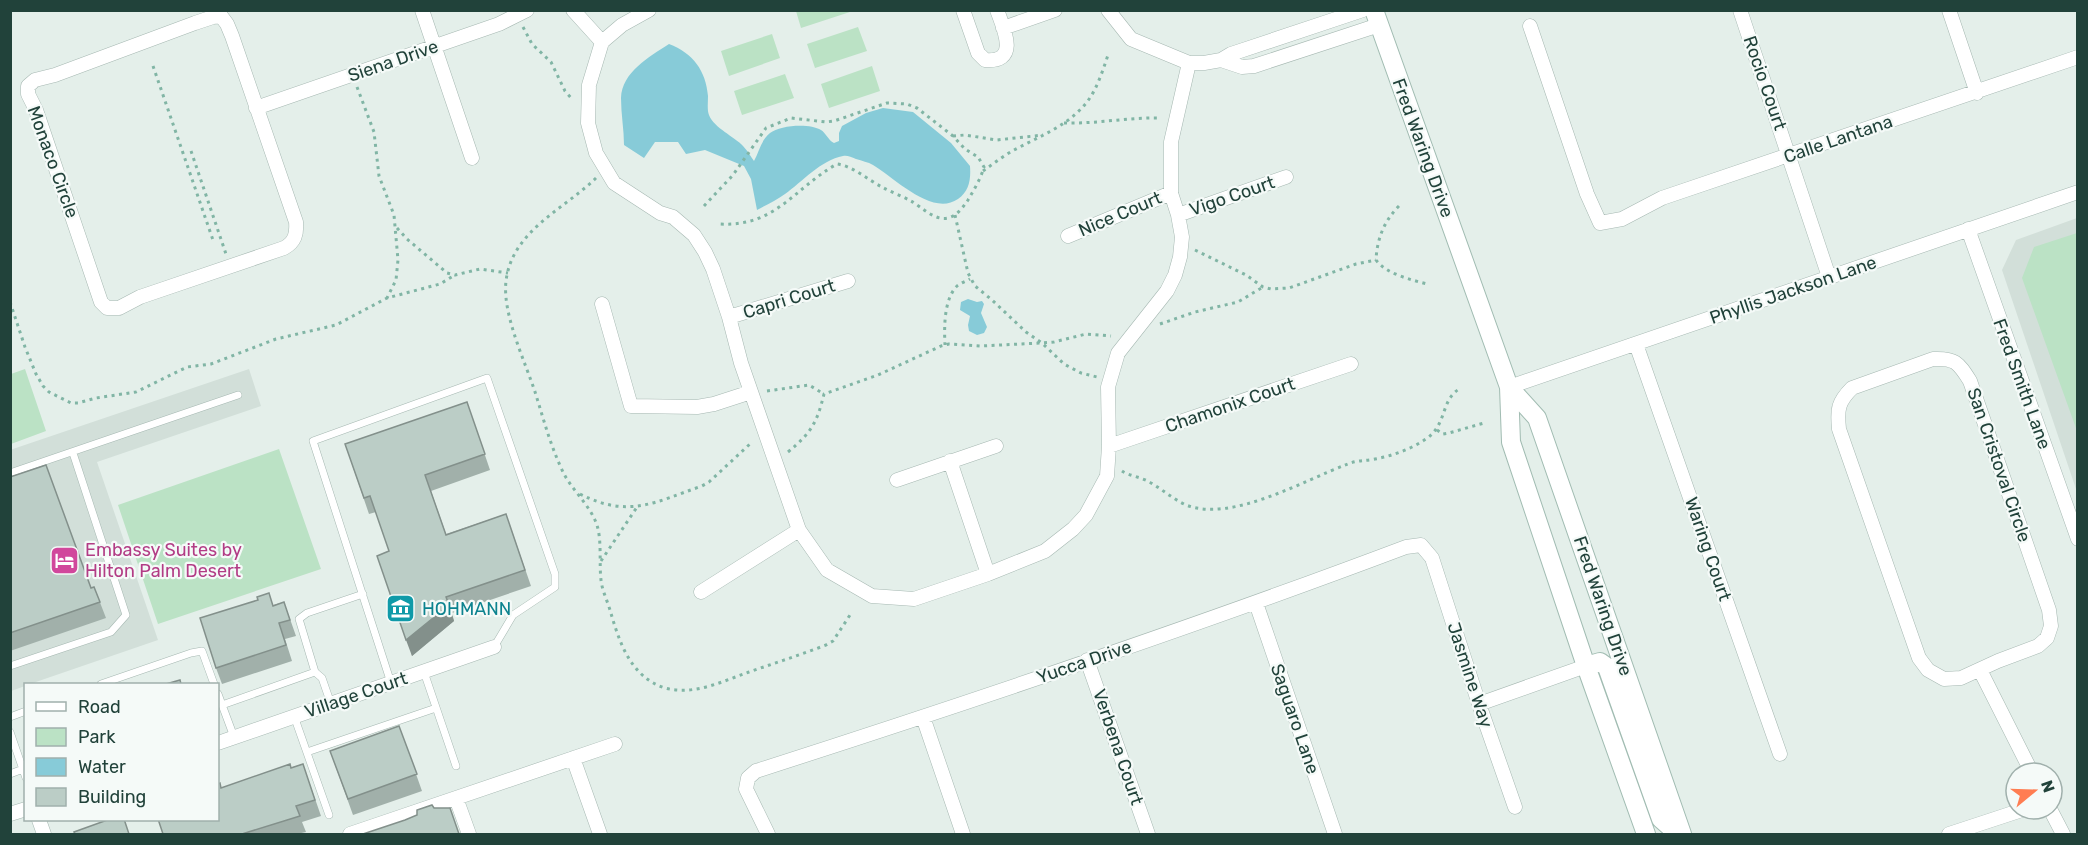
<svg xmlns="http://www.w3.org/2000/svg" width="2088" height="845" viewBox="0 0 2088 845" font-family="Rubik,sans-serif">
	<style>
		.built { fill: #d2dfd9 }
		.green { fill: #bbe2c5 }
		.water { fill: #87cbd8 }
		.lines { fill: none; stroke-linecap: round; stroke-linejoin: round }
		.service-casing { stroke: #a6b8b2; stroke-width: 8 }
		.minor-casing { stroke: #a6b8b2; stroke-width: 15 }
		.secondary-casing { stroke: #a1bcb2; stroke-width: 20 }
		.path { stroke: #81b5a5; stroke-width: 3; stroke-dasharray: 3 4.5; stroke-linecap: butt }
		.service { stroke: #fff; stroke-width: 7 }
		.minor { stroke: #fff; stroke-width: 14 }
		.secondary { stroke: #fff; stroke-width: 18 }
		.wall { fill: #a1b0aa }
		.shaded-wall { fill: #83908b }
		.building { fill: #bbcdc6; stroke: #83908b; stroke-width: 1.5 }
		.labels { text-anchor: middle; stroke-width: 4.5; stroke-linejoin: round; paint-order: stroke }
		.street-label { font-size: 18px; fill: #21423a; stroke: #f5faf8 }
		.hotel-label { font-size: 18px; fill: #b23c85; stroke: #f5faf8; text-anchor: start }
		.culture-label { font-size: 18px; fill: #0d838f; stroke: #f5faf8; text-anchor: start }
	</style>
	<rect width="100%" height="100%" fill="#e4efea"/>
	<path class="built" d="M2077 218V492L2002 270 2016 240Z
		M249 369 261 406 97 462 158 640 30 684H26L25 686 11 691 10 450Z"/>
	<path class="green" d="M853 11 801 28 796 11V10Z
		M858 27 867 51 815 68 807 44Z
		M772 34 780 58 729 76 721 51Z
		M872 66 880 91 829 108 821 84Z
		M785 74 794 98 742 115 734 91Z
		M2077 233H2078L2077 431 2022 278 2034 247Z
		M25 369 46 431 11 444V374Z
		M279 449 321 569 158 624 118 505Z"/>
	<path class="water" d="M669 44C693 53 706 71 708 96 708 102 707 110 709 115 714 128 735 137 743 146 748 151 751 157 754 161 759 152 761 140 770 133 780 125 810 123 821 130 826 133 828 140 834 143L839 141V133L842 126 866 113 883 108 913 112 951 143 970 166C971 180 969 191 958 199 932 217 895 178 873 165 868 162 862 161 856 159 851 157 847 155 843 156 821 160 802 182 785 194 777 200 766 205 757 210L751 179 744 166 705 150 686 154 678 142H655L644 158 624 145C624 130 621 114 621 98 622 72 649 57 669 44Z
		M968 299 977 302 982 301 984 304 981 313 987 327 984 333 977 335 969 331 968 325 970 316 960 310 961 302Z"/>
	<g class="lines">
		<defs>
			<path id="service" d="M10 473 238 395
				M10 666 111 632 126 615 73 453
				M315 672 299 619 307 613 363 594
				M424 672 456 766
				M391 683 313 441 487 378 555 574V587L513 615 494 647
				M101 684 191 653 202 651 214 684
				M218 694 234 737
				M222 705 315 672 322 678 331 704
				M294 716 329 815
				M10 717 26 711
				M10 732 26 778
				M307 752 436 708
				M10 774 23 769"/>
			<path id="minor" d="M422 10 472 158
				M573 10 602 42
				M649 10 622 25 602 42 589 85 588 123 596 153 614 183 660 213 673 217 694 235 705 252 713 269 729 317 741 363 799 530 827 570 872 596 914 599 988 574 1045 551 1073 529 1086 515 1107 476 1109 446 1108 387 1118 353 1167 291 1175 275 1180 257 1182 237 1178 215 1171 193V142L1189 63
				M963 10 978 53 985 60C1020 63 1004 29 997 10
				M1108 10 1131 39 1189 63H1204L1221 60 1231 54 1363 10
				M1740 10 1829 277
				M1949 10 1977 93
				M221 16 227 24 232 36 296 222C297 234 295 242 284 248L140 297 119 308H107L101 302 36 110 28 94V86L35 80 55 75 195 23 213 17Z
				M1530 26 1587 194 1600 223 1622 219 1662 198 2078 57
				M1003 28 1055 10
				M1221 60 1242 67 1254 66 1379 25
				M256 108 499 24 527 10
				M1178 215 1286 177
				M1968 229 2078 539
				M1068 236 1171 193
				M602 304 631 406 697 407 714 404 751 392
				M729 317 848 281
				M1636 344 1780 754
				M1933 359C1955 358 1958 362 1970 381L2049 610 2051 626 2047 638 2038 646 1998 661 1961 678 1944 679 1928 670 1919 658 1839 429C1837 409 1838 402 1852 388Z
				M1509 387 2078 192
				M1109 446 1351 364
				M950 461 988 574
				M897 480 996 446
				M701 592 799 530
				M1256 603 1335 834
				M1087 660 1148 834
				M1980 670 2032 773
				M1479 704 1586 666
				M923 717 963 834
				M218 743 494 647
				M573 758 600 834
				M456 798 469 834
				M2050 809 2063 834
				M10 814 26 809
				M39 820 44 834
				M350 834 615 744
				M768 834 746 789 748 778 756 771C974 701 1191 628 1406 547L1421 545 1432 558 1479 704 1515 807
				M1949 834 2025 809"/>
			<path id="secondary" d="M1374 10 1509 387 1511 442 1586 666 1646 834
				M1509 387 1537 418 1682 834
				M1586 666 1600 662 1607 667 1661 819 1678 834"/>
		</defs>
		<use href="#service" class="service-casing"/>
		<use href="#minor" class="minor-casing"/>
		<use href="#secondary" class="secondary-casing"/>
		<path class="path" d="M523 27 532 44 551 62 565 91 573 100
			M153 66 214 243
			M357 87 374 132 379 176 394 215 398 260 396 280 387 298
			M1064 123C1097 124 1129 117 1161 118
			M953 136 965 135 997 140 1043 135
			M191 151 226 254
			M983 171C993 164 1003 156 1014 150 1040 136 1068 126 1087 102 1097 89 1103 70 1108 55
			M596 178C563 210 512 231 506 281 502 315 526 363 536 395 544 421 551 447 563 472 571 489 590 505 597 525 602 542 599 562 601 580 602 590 607 600 610 610 619 641 630 677 665 688 694 696 723 681 749 672 775 663 800 655 826 645L833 641 852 612
			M704 206 733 175 766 128 791 118 826 122 834 121 887 103 907 104 917 108 953 136 965 149 978 157 984 167C981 178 974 190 968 200 963 207 957 216 948 218 934 221 922 207 911 201 902 196 891 192 882 187 868 180 853 166 837 164 794 188 776 227 720 224
			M1399 206C1384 221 1377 239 1376 260 1386 274 1412 280 1427 284
			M955 215 968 273 975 286 992 300 1026 332 1042 343 1064 364 1081 373 1097 377
			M397 228 407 239 447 273 455 275 480 269 508 273
			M1195 250 1246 275 1263 287 1271 289 1289 288 1356 264 1376 260
			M10 302 25 347 36 374 43 386 49 392 71 403H78L96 398 136 392 187 367 211 364 276 339 336 325 387 298 440 284 455 275
			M1160 324 1195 312 1238 302 1263 287
			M945 345C944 327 944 299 957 286 961 283 966 281 970 279
			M767 391 809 385 824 394
			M1437 430 1443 434 1449 433 1484 423
			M788 452C811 433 817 423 824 394L878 375 941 346 949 344 981 346 1040 343 1054 342 1086 334 1111 336
			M1122 471C1129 476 1142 477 1151 483 1163 490 1173 499 1186 505 1232 523 1304 480 1348 464 1357 460 1365 461 1375 459 1392 456 1411 449 1426 439 1448 424 1440 399 1461 388
			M580 494C629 519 655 502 702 486L709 482 751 443
			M601 561 637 507"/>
		<use href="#service" class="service"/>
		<use href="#minor" class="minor"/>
		<use href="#secondary" class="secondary"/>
	</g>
	<path class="wall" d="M467 402 490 470 431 491 446 534 506 514 531 586 452 613 454 621 412 656 389 551 376 512 369 514 345 444Z
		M10 477 91 588 94 587 106 618 10 651Z
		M284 602 296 636 285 639 292 661 222 684 216 668 273 605Z
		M399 726 422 791 353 815 330 751Z
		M303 764 321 816 302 822 306 832 297 834H163L221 788Z"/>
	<path class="shaded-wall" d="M446 597 454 621 412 656 406 640Z"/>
	<path class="building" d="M467 402 485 454 425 475 446 535 506 514 525 570 446 597 449 605 406 640 377 556 389 551 370 496 364 498 345 444Z
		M46 465 91 588 94 587 100 602 10 633V477Z
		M269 593 273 606 284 602 290 620 279 623 286 645 216 668 200 618 258 600 257 597Z
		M180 680 181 684H166Z
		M399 726 417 774 348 799 330 751Z
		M290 764 291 768 303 764 315 800 296 806 300 816 242 834H163L158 819H218V784L220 783 221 788Z
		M432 805 434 808H450L459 834H363L405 820 417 815V810Z
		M110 819H124L129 834H75L74 832Z"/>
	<defs>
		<symbol id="hotel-square" viewBox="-11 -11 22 22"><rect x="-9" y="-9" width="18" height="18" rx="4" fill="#d1479c" stroke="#f5faf8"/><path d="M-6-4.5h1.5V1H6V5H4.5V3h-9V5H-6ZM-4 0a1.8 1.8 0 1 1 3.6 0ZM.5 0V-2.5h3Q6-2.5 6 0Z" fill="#fff"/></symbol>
		<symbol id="museum-square" viewBox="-11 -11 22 22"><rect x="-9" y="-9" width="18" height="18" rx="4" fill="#0f9aa8" stroke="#f5faf8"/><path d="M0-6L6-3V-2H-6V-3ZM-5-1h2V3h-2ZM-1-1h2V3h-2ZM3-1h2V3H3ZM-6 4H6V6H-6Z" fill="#fff"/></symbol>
	</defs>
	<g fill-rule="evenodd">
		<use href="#hotel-square" x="48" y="544" width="33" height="33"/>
		<use href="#museum-square" x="384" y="592" width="33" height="33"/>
	</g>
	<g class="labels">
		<g class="street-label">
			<text transform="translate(393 61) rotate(-19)" y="6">Siena Drive</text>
			<text transform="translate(1765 83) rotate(71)" y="6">Rocio Court</text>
			<text transform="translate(1838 139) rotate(-19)" y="6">Calle Lantana</text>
			<text transform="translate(1423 148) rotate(70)" y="6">Fred Waring Drive</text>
			<text transform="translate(53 162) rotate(70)" y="6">Monaco Circle</text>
			<text transform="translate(1232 196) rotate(-19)" y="6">Vigo Court</text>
			<text transform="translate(1120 214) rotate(-23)" y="6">Nice Court</text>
			<text transform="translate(1793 290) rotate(-19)" y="6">Phyllis Jackson Lane</text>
			<text transform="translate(789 299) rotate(-17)" y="6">Capri Court</text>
			<text transform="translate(2022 384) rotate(70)" y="6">Fred Smith Lane</text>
			<text transform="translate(1230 405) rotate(-19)" y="6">Chamonix Court</text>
			<text transform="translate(1999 465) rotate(71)" y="6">San Cristoval Circle</text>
			<text transform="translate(1708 549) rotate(71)" y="6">Waring Court</text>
			<text transform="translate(1603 606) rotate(71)" y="6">Fred Waring Drive</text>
			<text transform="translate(1084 662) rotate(-19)" y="6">Yucca Drive</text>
			<text transform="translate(1470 675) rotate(72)" y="6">Jasmine Way</text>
			<text transform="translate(356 695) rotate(-19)" y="6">Village Court</text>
			<text transform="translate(1295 719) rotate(71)" y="6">Saguaro Lane</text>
			<text transform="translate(1118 747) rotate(71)" y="6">Verbena Court</text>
		</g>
		<g class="hotel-label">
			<text x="85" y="556">Embassy Suites by<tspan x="85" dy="21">Hilton Palm Desert</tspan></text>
		</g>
		<g class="culture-label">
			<text x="422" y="615">HOHMANN</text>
		</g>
	</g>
	<rect width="2088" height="845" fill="none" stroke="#21423a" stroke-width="24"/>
	<rect x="24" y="683" width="195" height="138" fill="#f5faf8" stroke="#a0b0ac" stroke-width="1.5"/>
	<rect x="36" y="702" width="30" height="9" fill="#ffffff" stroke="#a0b0ac" stroke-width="1.5"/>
	<text x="78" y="713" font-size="18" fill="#21423a">Road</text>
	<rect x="36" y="728" width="30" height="18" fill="#bbe2c5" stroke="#a0b0ac" stroke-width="1.5"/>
	<text x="78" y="743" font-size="18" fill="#21423a">Park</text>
	<rect x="36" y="758" width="30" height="18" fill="#87cbd8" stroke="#a0b0ac" stroke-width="1.5"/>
	<text x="78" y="773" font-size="18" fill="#21423a">Water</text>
	<rect x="36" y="788" width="30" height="18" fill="#bbcdc6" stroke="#a0b0ac" stroke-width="1.5"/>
	<text x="78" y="803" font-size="18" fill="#21423a">Building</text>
	<g transform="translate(2034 791) rotate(71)"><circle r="28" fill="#f5faf8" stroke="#a0b0ac" stroke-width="1.5"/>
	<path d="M0-4.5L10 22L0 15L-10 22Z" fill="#ff7d52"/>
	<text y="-9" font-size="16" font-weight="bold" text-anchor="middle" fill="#21423a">N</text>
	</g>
</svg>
